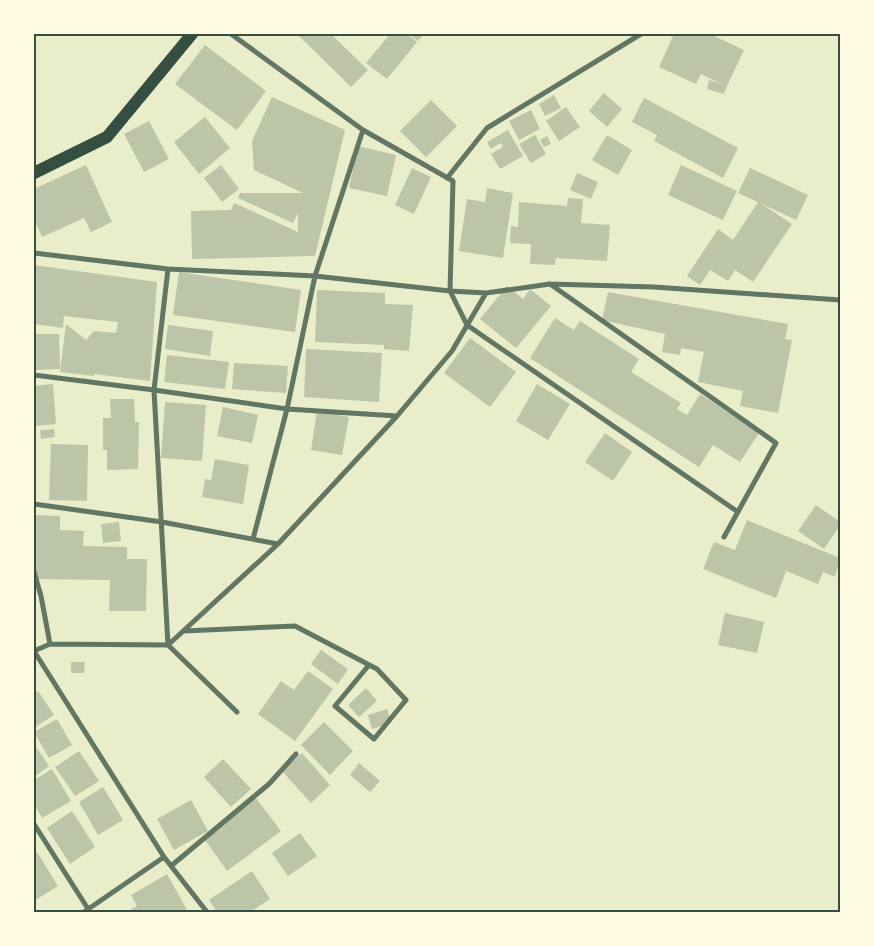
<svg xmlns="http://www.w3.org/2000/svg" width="874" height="946" viewBox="0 0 874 946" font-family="'Sofia Sans Condensed',sans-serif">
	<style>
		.building { fill: #bcc5a7 }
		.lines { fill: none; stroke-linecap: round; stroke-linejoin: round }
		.minor { stroke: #617663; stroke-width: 5 }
		.primary { stroke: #344e41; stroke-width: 12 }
		.neatline { fill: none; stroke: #344e41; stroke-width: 2 }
	</style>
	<rect width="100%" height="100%" fill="#e9edc9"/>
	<path class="building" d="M297 34H331L368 70 351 87Z
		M390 34H407L417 42 387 79 366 63Z
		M409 34H421L423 35 418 41Z
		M674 34H710L744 50 727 86 724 94 707 89 709 80 722 84 701 74 696 84 659 67Z
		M205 45 266 91 237 130 175 84Z
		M604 93 622 109 607 127 589 111Z
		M554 95 561 108 545 116 539 104Z
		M272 97 345 130 315 256 192 259 191 211 231 210 234 203 298 232V213L293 223 238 198 240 193H303L254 170 252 141Z
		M644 98 738 148 723 178 654 141 657 135 632 122Z
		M431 100 457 126 426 157 400 131Z
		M566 107 580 127 559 141 546 121Z
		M531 110 540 129 519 140 509 121Z
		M205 117 230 148 199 174 174 142Z
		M149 121 169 159 144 172 124 134Z
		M508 130 523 156 500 169 491 154 503 147 501 143 491 149 487 142Z
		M535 135 546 154 531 163 519 144Z
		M607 135 632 150 618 175 592 160Z
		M547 136 551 144 544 147 540 140Z
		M358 146 396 155 387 196 349 188Z
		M86 165 112 222 91 232 84 218 42 237 34 219V189Z
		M221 165 239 189 222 202 204 178Z
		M681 165 737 191 723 220 668 195Z
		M412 168 431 177 414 214 395 205Z
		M750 168 808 195 796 220 760 203 792 224 753 282 735 270 728 281 710 270 700 285 687 276 718 229 733 240 758 202 738 193Z
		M577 173 598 182 591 199 570 190Z
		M487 188 513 193 503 258 459 251 467 199 485 202Z
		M568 198 583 199 581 223 610 225 607 261 556 258 555 265 530 264 531 244 510 243 511 226 518 227 519 202 567 206Z
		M34 265 157 282 150 381 94 374V376L60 372 66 324 86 340 94 331 116 333 118 322 64 316 63 328 34 324Z
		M179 272 301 290 295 332 173 315Z
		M507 286 523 299 530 289 551 306 516 348 480 319Z
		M317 290 385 293V304L413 305 409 351 384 349V345L315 342Z
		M608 292 788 324 785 339 792 340 778 413 740 406 743 391 698 382 704 352 681 348 680 355 662 352 665 334 602 320Z
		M555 318 574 330 580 321 639 359 631 372 681 403 677 409 687 415 700 394 759 433 740 462 713 445 699 467 530 358Z
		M168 325 213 331 210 356 165 349Z
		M35 334H59L60 369 36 370Z
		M470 338 516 372 490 407 444 373Z
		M306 349 382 353 379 402 304 397Z
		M167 355 229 362 225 389 164 382Z
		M234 363 288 366 286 393 232 389Z
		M53 384 56 424 34 426V386Z
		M537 384 570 404 548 440 516 421Z
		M110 399H134L135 422H139L138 469 107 470V450H103V418H111Z
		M165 402 206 405 202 461 161 458Z
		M223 407 258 415 252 443 217 436Z
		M317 411 349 417 342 455 311 450Z
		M54 429 55 437 41 439 40 430Z
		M605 433 632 452 613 481 585 462Z
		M51 444 88 445 87 501 49 500Z
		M215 459 249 465 243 504 202 497 205 479 211 480Z
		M816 505 840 522V525L824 549 798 531Z
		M34 515 60 516V530L84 531 83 546 127 547V559H147L146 611H109L110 580 35 579Z
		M747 520 840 558 835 577 823 572 818 584 786 571 776 598 703 569 714 542 735 550Z
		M119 522 121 541 103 543 101 524Z
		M725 613 764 622 757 653 718 645Z
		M321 650 348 669 338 684 311 664Z
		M71 662H85L84 673H71Z
		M308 671 333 689 295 741 258 714 281 681 294 690Z
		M366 688 377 701 359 717 348 705Z
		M38 691 54 715 34 728V694Z
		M387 709 391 723 372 729 368 715Z
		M57 719 72 745 49 758 34 732Z
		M324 722 353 751 330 775 301 745Z
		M34 744 49 766 34 777Z
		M79 751 99 781 75 796 55 767Z
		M302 753 330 785 311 803 282 771Z
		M223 759 251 789 231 807 204 777Z
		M359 763 380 781 370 792 350 775Z
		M52 769 71 801 42 818 34 804V780Z
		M103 787 123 820 98 835 79 802Z
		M256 798 281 831 227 871 203 837Z
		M191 800 208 831 174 850 157 819Z
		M72 811 95 847 70 864 47 828Z
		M300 833 317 856 288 876 272 853Z
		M37 852 58 886 34 901V854Z
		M252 871 270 899 250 912H217L209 900Z
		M167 874 188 912H126L137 906 131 895Z"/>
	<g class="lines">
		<path class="minor" d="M231 34 363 130 453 181 450 291 467 325 738 512
			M447 178 487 128 641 34
			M34 253 168 269 315 276 450 291 486 293 452 351 397 416 278 544 168 645 50 644
			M168 269 154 390 168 645 237 712
			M550 284 776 443 724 537
			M486 293 550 284 654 287 840 300
			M34 375 154 390 287 409 397 416
			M34 504 162 522 278 544
			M253 539 287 409 315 276 363 130
			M34 572 41 596 50 644 34 651
			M184 631 295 626 377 669 406 700 374 739 335 706 369 665
			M34 651 164 857 207 912
			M34 824 90 912
			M171 866 269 784 296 754
			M84 912 164 857"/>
		<path class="primary" d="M34 173 107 137 192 34"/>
	</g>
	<rect width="874" height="946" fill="none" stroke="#fefae0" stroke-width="70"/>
	<rect x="35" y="35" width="804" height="876" class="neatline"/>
</svg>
